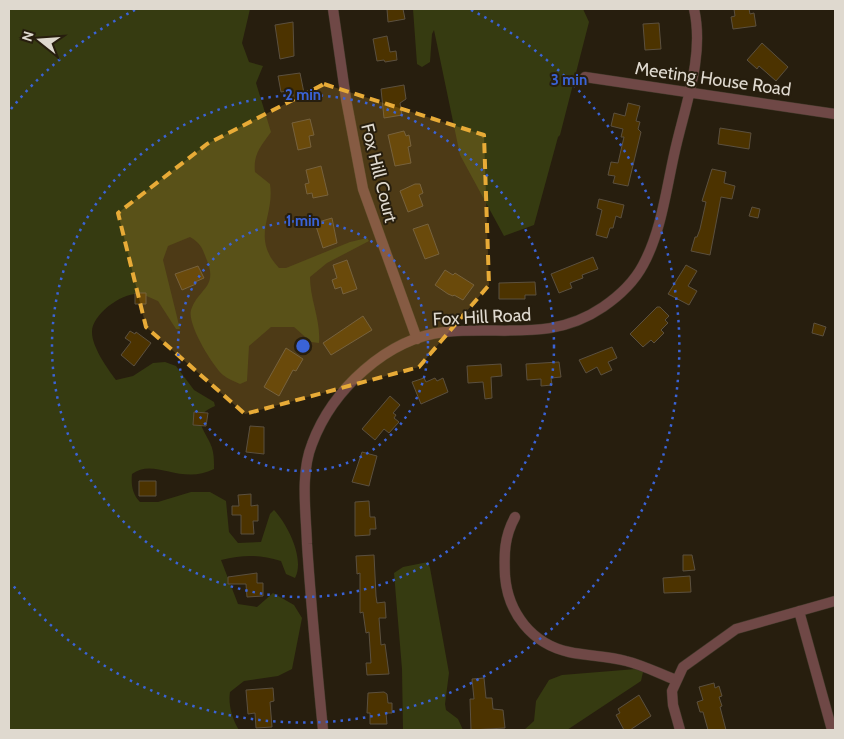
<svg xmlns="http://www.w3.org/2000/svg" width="844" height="739" viewBox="0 0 844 739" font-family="Cabin,sans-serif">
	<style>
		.green { fill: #363b11 }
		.building { fill: #4c3300; stroke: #5b503f }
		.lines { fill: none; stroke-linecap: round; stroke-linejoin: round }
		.minor-casing { stroke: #413829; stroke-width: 11 }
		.minor { stroke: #6f4846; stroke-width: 10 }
		.marked { fill: #e8ab37; fill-opacity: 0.2; stroke: #e8ab37; stroke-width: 4; stroke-dasharray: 10 6; stroke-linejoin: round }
		.ring { fill: none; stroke: #3a63d7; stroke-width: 2.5; stroke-dasharray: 2.5 5 }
		.labels { text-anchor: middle; stroke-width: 4; stroke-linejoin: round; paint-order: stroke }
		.street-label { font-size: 18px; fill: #dfd9cf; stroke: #271e0e }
		.centre { fill: #3a63d7; stroke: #271e0e; stroke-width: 2.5 }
		.ring-label { font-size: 15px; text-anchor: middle; font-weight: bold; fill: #3a63d7; stroke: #271e0e; stroke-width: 4; stroke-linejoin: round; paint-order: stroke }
	</style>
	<rect width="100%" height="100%" fill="#271e0e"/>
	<path class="green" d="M9 9H250L242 43 249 62 263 66 256 83 271 132C261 146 253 154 255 172L270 184C275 217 250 237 279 268H286L350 242 367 238 369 241 327 263 310 277C310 300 321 320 319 343L311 342 294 327H271L249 346 247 381 240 384C234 381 228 379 223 375 212 365 187 324 191 310 199 287 219 288 206 258 202 247 200 243 190 237L168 246 163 260 180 329H176L158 301C153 299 146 295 140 294 123 292 92 314 92 332 92 347 107 368 116 380L133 376 153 363 165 362 176 366 194 390 214 402 215 406C185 418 210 433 213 452 214 457 214 463 214 469 181 486 154 457 132 474 131 484 132 494 140 502H158L191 492H210L226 501 229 532 238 543 261 542 270 514 274 510C288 525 305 559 295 578L286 574 281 561C258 554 243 555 221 560L238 604 257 607 273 593 294 605 302 618 292 669 278 676 244 681 230 692C228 704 232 719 239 730H9Z
		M413 9H583L589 22 560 135 558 137 534 225 504 236 460 155 434 30 432 34 430 62 422 67 417 64Z
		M428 562 430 568 449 673 445 704 446 710 458 719 463 730H403L402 669 394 573 403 567Z
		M636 669 643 672 641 681 567 730H524L534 721 536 701 549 680 562 675Z"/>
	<path class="building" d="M387 9H403L405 19 388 22Z
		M734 9H749L750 14 754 13 756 26 733 29 731 17 735 16Z
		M293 22 294 56 280 59 275 25Z
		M659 23 661 49 645 50 643 24Z
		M387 36 390 52 396 51 397 60 385 62 384 60 377 61 373 39Z
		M762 43 788 67 776 81 759 66 757 69 747 60Z
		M300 73 305 98 289 101 287 91 281 92 278 76Z
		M404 85 406 99 400 103 402 115 384 118 381 89Z
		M628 103 640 106 636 121 640 122 638 129 641 132 628 186 613 183 615 176 608 175 611 162 618 163 624 137H621L623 129 611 126 614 113 625 116Z
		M310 119 314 135 309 136 311 147 298 150 292 123Z
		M720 128 751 133 749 149 718 144Z
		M404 131 406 136 409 135 411 146 408 147 411 163 395 166 388 135Z
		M321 166 328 195 313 198 312 193 307 194 305 184 309 183 306 170Z
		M712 169 726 172 724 183 735 186 732 199 721 197 710 255 691 251 695 237H697L700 229 706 202 702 201Z
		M415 184H420L423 193 419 195 423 206 408 212 400 191Z
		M599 199 624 205 621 218 616 216 613 228H610L607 238 596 235 602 210 597 208Z
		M752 207 760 209 758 218 749 216Z
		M332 218 337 243 323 248 315 223Z
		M428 224 439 254 425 259 413 229Z
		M593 257 598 269 582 275 583 278 570 283 572 288 559 293 551 274Z
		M347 260 357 289 343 294 341 287 335 289 332 280 337 278 333 265Z
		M686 265 697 271 688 286 697 291 689 305 668 294Z
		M198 266 204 278 195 282 196 284 182 290 175 274Z
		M445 270 453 275 455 273 474 285 463 300 454 295 453 296 448 294 435 285Z
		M535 282 536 295H525V299H499V283Z
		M135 293H146V304H135Z
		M657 307H660L669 316 665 320 668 323 661 330 664 333 654 343 651 340 643 347 630 334Z
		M363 316 372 330 331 355 323 343Z
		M814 323 826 327 823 336 812 333Z
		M130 331 135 334 136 332 151 343 134 366 121 355 131 342 125 338Z
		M612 347 617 358 608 362 612 370 601 375 597 367 586 373 579 360Z
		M286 348 303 359 296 371 293 370 279 396 264 387Z
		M559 362 561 377 551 378 552 385 541 386V379L527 380 526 364Z
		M501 364 502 376 491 377 492 398 485 399 483 382 468 383 467 366Z
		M424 378 426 382 435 378 437 381 443 378 448 392 421 404 412 382Z
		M390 396 400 405 393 413 396 415 394 418 399 422 389 433 384 429 375 440 362 429Z
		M194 412 208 413 206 426 193 425Z
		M250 426 264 427V454L246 452Z
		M362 452 377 456 369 486 352 482Z
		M139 481H156V496H139Z
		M251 494V506L258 505V521H253L254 534H241V515H232V506H239L238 495Z
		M369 501 370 517H375L376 529H370V535L355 536V502Z
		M374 555 376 596 377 603 385 602 386 618H379L381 645 385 644 389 674 367 675 366 663H371L369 632 366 633 363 612 360 613V573L357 574 356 556Z
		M683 555H692L695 570 683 571Z
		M257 573V583H263V596L247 597 246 584H228V577Z
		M690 576 691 592 664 593 663 578Z
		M484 678 486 698H492L493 709 503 710 505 728 471 730 470 699H474L472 679Z
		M714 683 715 688 719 686 722 696 719 697 722 706 720 707 726 730H708L703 712H700L697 702 703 700 699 687Z
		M273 688 274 701 270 702 272 727 256 728 255 713 248 714 246 690Z
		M384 692 387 694 388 703H392V713H386L387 724H370V713H367L368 693Z
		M639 695 651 716 630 730H624L616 715 620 713 618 709Z"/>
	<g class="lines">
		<defs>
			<path id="minor" d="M333 9 346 99 363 189 417 339
				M585 77 835 114
				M515 517C504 537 504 554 505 576 508 613 532 644 569 652 588 656 607 656 626 661 643 665 660 674 676 680
				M799 611 832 730
				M323 730C317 668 311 606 307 544 306 512 300 474 312 444 332 390 387 338 445 332 503 326 552 342 603 307 619 296 634 282 643 265 661 232 666 191 674 155 684 108 705 57 694 9
				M680 730 673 705 672 691 683 667 736 629 835 601"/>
		</defs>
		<use href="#minor" class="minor-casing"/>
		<use href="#minor" class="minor"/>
	</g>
	<path class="marked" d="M324 84 484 135 489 285 419 367 245 414 146 327 118 213 207 144Z"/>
	<g class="ring">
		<circle cx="303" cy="346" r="125"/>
		<circle cx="303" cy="346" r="251"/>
		<path d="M11 109A376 376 0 0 1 135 10M471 10A376 376 0 1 1 11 583"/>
	</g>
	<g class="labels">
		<g class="street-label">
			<text transform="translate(713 79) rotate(8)" y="6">Meeting House Road</text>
			<text transform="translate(379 173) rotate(76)" y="6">Fox Hill Court</text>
			<text transform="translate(482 317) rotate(-3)" y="6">Fox Hill Road</text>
		</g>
	</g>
	<circle cx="303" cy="346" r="8" class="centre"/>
	<g class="ring-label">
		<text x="569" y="85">3 min</text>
		<text x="303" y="100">2 min</text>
		<text x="303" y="226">1 min</text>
	</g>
	<rect width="844" height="739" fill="none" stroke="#dfd9cf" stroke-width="20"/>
	<g transform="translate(40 40) rotate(287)" stroke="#271e0e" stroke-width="4" paint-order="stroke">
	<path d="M0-4L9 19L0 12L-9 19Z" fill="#dfd9cf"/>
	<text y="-8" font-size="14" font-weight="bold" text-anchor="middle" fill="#dfd9cf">N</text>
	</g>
</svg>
